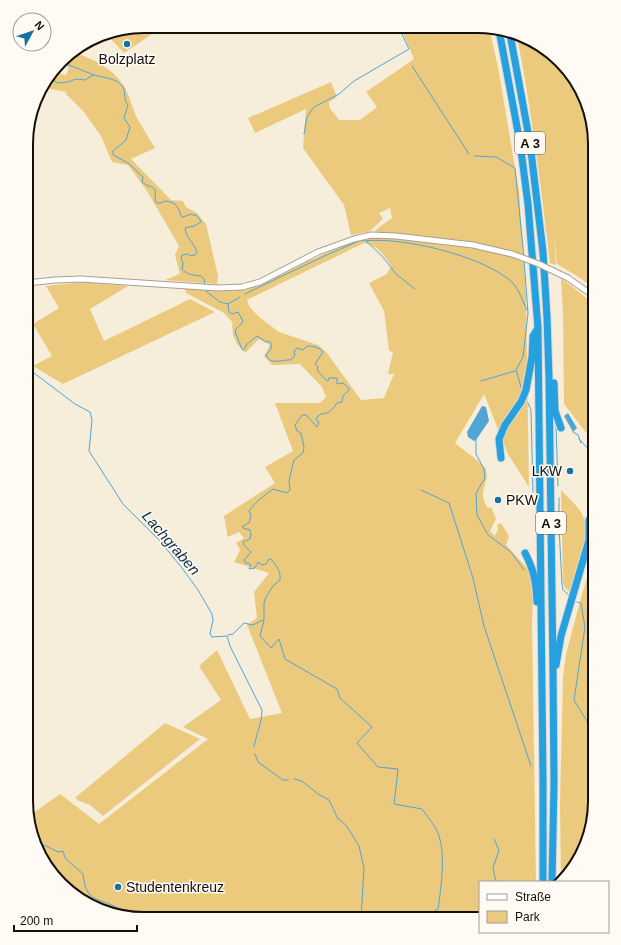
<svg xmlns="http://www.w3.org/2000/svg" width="621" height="945" viewBox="0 0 621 945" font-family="Helvetica,sans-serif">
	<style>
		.green { fill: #ebca7e; fill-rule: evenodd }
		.water { fill: #51a4d6 }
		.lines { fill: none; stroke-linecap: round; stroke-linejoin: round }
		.stream { stroke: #51a4d6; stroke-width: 1 }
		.minor-casing { stroke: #a8a08f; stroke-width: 7 }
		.highway-casing { stroke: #d9d9d8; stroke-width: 9 }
		.minor { stroke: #fff; stroke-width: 5 }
		.highway { stroke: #26a0df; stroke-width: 7 }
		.minor-bridge-casing { stroke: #a8a08f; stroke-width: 7; stroke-linecap: butt }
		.minor-bridge { stroke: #fff; stroke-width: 5 }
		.poi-dot { fill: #1771a0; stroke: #fffbf4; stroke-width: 1.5 }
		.labels { text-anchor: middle; stroke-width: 3; stroke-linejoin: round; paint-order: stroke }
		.shield { fill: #fffbf4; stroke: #5a5650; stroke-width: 1 }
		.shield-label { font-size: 13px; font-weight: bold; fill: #131009 }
		.poi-label { font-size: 14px; fill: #131009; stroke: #fffbf4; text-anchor: start }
		.water-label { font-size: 15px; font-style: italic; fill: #0b3045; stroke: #fffbf4 }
		.rim { fill: none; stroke: #131009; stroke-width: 2 }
	</style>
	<rect width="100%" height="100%" fill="#f6eedb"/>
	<path class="green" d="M144 26H164L124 53 107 35 109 32Z
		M396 27H489L498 67 519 191 526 296 529 487 508 454 484 394 455 443C462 449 481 462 485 468 492 481 475 491 488 508L491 507 496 519 490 531 495 536 498 529 497 525 501 523 509 536 506 545 526 567 529 568 534 584 532 621 536 882H480V918L477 919 129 918 72 895 35 846 29 816 60 794 99 824 208 739 183 727 221 700 199 666 217 650 250 719 282 713 247 625 257 618 254 592 269 573 234 562 240 550 236 543 244 538 239 532 227 537V532L224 516 275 483 265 467 293 451 275 403H320L326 397 322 387 300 364 272 365 264 356 270 345 259 339 245 353 237 344 233 335 232 322 224 313 186 293 185 289 238 290 258 286 308 261 357 240 364 238V243L378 228 392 218 390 208 379 213 383 219 370 231 351 235 344 205 303 148 306 109 255 133 248 118 331 82 337 97 329 102V107L339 120H360L377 107 366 92 414 59 401 29ZM364 243C380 247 382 253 391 266L387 274 369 283 384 311 389 351 393 352 388 374H394L384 398 361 400 327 353 318 345 279 332 259 317 249 306 247 300Z
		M517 37 549 51 586 99 595 144V289L580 278 557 264 554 237 556 265 550 263C541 187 532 112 517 37Z
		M78 54C96 60 116 71 125 88 130 97 132 107 136 116 142 127 149 138 155 148L131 159 171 200 183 201 186 207 197 213 206 224 218 276 217 284 165 280 180 274 175 255 179 246 147 191 128 165 112 162 101 136 84 112 65 93 67 92 41 87C48 73 52 73 66 75L69 69 65 63Z
		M561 279 569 284 595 305V444L564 404 563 315Z
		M84 282 128 286 90 309 104 341 190 299 215 312 63 384 33 366 52 356 33 324 59 308 46 286Z
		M561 490C577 507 588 513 586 538L571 593 565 588 563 583Z
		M595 553V809L571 873 561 880 560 803 563 677 566 654 582 594Z
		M165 723 200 739 103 816 90 805 77 800 76 797Z"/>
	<path class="water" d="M482 406 486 407 489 421 476 440 474 441 468 437 467 432Z
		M568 413 577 428 573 432 564 416Z"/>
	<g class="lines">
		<path class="stream" d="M106 33V32
			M64 63C74 67 84 71 94 75 104 78 117 78 123 87 126 93 123 100 128 105L124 118 130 127 126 140 113 151V155L128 163 143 177 142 182C151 190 157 182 155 200L157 203H161L165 201C176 202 178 206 181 216L183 217 191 214 197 216 200 220 201 222 194 226 185 228C186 238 194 243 197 252L195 255 191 256 188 254 182 255 181 258 183 263 182 269C187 275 194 275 201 276L204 279 205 285
			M412 66 469 154
			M48 77 58 83 68 82 76 79 85 80 93 75
			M304 134 307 117 314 107 339 94 354 81 409 49 399 28 400 27
			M474 156 496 157 515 168 524 257
			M363 241C401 236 485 256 513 283 519 290 523 302 527 310
			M366 241 382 256 396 274 415 289
			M206 290 207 292 220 302 228 304 229 312 232 314 238 312 243 321C241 326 236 327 235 331L241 347 243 350 245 348 247 344 257 336 266 342 269 341 271 343V349L266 355C271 366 282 359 291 360L295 355 294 353 295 350 298 348 303 350 307 346C313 346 319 347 323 352L315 364 318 367 317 370 326 380 328 381 329 378H337V384L343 383 349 388V390L343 396 342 402 337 403C333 409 329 414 321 414L317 417 316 419 319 422 317 427 306 415H302L295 425 297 431 301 433 304 447 303 453 294 460 289 481 290 490 287 493 273 489C265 495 255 502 249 511L251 516 249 523 243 526V528L250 530 251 534 250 539 243 542 244 545 251 552 244 560 246 563 250 564 251 565 249 569 255 568 258 562 262 565 266 564 269 559H271C276 566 281 570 280 580L273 586 266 597 264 603V620L260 636 271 648 279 639 285 659 337 689 340 698 372 727 357 743 378 767 398 769 394 804 422 809C427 816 432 822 436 829 447 848 441 888 438 909L421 919
			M245 294 322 257 359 241
			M228 304 240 297
			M27 369 30 370 75 404 90 412 92 420 89 451 123 504 160 541 182 568 198 590 212 614 213 620 210 634 212 637 227 636 230 646 262 710C262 722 256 735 254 747
			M481 381 515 371
			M521 387 516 370 523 357 528 313 524 260
			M528 403 531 410 533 492
			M556 425 558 486
			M573 432 578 435 581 443
			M579 439 595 456
			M476 440V454L484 469 485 478 476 493 477 515 488 535 511 552 524 570
			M421 490 449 503 473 578 484 626 531 766
			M559 498V517
			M559 527 562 584 563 590 569 595
			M577 602 581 603 585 627 574 700 595 734
			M228 635 233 634 244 623 253 625 263 620
			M255 754 258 762 283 780H288
			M294 779 302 781 318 794 329 800 338 819 346 825 359 846 364 868 361 919
			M494 839 499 850 493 868 496 882
			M35 846 39 847 44 845 58 852 63 851 65 858 83 874C86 905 99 896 119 909V914"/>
		<defs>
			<path id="minor" d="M60 63 95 39
				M568 278 595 297
				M27 283 55 280 81 279 218 288 242 287 260 282 318 252 354 239 371 235 396 236 473 245 512 254"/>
			<path id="highway" d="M499 30 520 143 528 204 538 328 543 782V882
				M510 34 530 143 543 252 547 317 549 377 553 669 554 783 552 882
				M554 383 555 411 561 428
				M501 458 499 439 505 425 521 402 526 390 532 357 533 336 538 328
				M525 553C534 570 536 582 537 602
				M556 665 561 636 589 540V520"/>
		</defs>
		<use href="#minor" class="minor-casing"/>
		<use href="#highway" class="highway-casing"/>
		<use href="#minor" class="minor"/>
		<use href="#highway" class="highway"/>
		<defs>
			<path id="minor-bridge" d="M512 254 539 264 568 278"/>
		</defs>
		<use href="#minor-bridge" class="minor-bridge-casing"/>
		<use href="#minor-bridge" class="minor-bridge"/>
	</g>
	<g class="poi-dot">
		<circle cx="127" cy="44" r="4"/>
		<circle cx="570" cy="471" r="4"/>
		<circle cx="498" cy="500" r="4"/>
		<circle cx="118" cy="887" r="4"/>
	</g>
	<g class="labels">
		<g class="shield">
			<rect x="515" y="132" width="30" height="22" rx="3"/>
			<rect x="536" y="512" width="30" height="22" rx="3"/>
		</g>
		<g class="shield-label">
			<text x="530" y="148">A 3</text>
			<text x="551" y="528">A 3</text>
		</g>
		<g class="poi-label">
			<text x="127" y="64" text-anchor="middle">Bolzplatz</text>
			<text x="562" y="476" text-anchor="end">LKW</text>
			<text x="506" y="505">PKW</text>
			<text x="126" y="892">Studentenkreuz</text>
		</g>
		<g class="water-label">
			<text transform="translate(171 543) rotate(49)" y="5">Lachgraben</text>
		</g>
	</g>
	<path d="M0 0H621V945H0ZM144 33H477A111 111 0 0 1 588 144V801A111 111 0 0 1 477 912H144A111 111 0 0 1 33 801V144A111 111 0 0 1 144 33Z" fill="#fffbf4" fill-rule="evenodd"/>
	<path class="rim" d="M144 33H477A111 111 0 0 1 588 144V801A111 111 0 0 1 477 912H144A111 111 0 0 1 33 801V144A111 111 0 0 1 144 33Z"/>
	<rect x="479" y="881" width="130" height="52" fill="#fffbf4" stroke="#a19d96"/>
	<rect x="487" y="894" width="20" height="6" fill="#ffffff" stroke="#a19d96"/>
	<text x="515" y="901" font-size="12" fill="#131009">Straße</text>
	<rect x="487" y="911" width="20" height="12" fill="#ebca7e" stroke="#a19d96"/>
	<text x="515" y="921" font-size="12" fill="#131009">Park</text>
	<g transform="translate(32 32) rotate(50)"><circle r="19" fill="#fffbf4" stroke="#a19d96"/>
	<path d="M0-3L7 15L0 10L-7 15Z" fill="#1771a0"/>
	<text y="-6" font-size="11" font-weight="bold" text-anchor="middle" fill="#131009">N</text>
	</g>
	<path d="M14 925v6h123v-6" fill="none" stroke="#131009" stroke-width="2"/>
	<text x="20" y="925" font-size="12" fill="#131009" stroke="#fffbf4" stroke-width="3" paint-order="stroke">200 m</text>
</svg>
